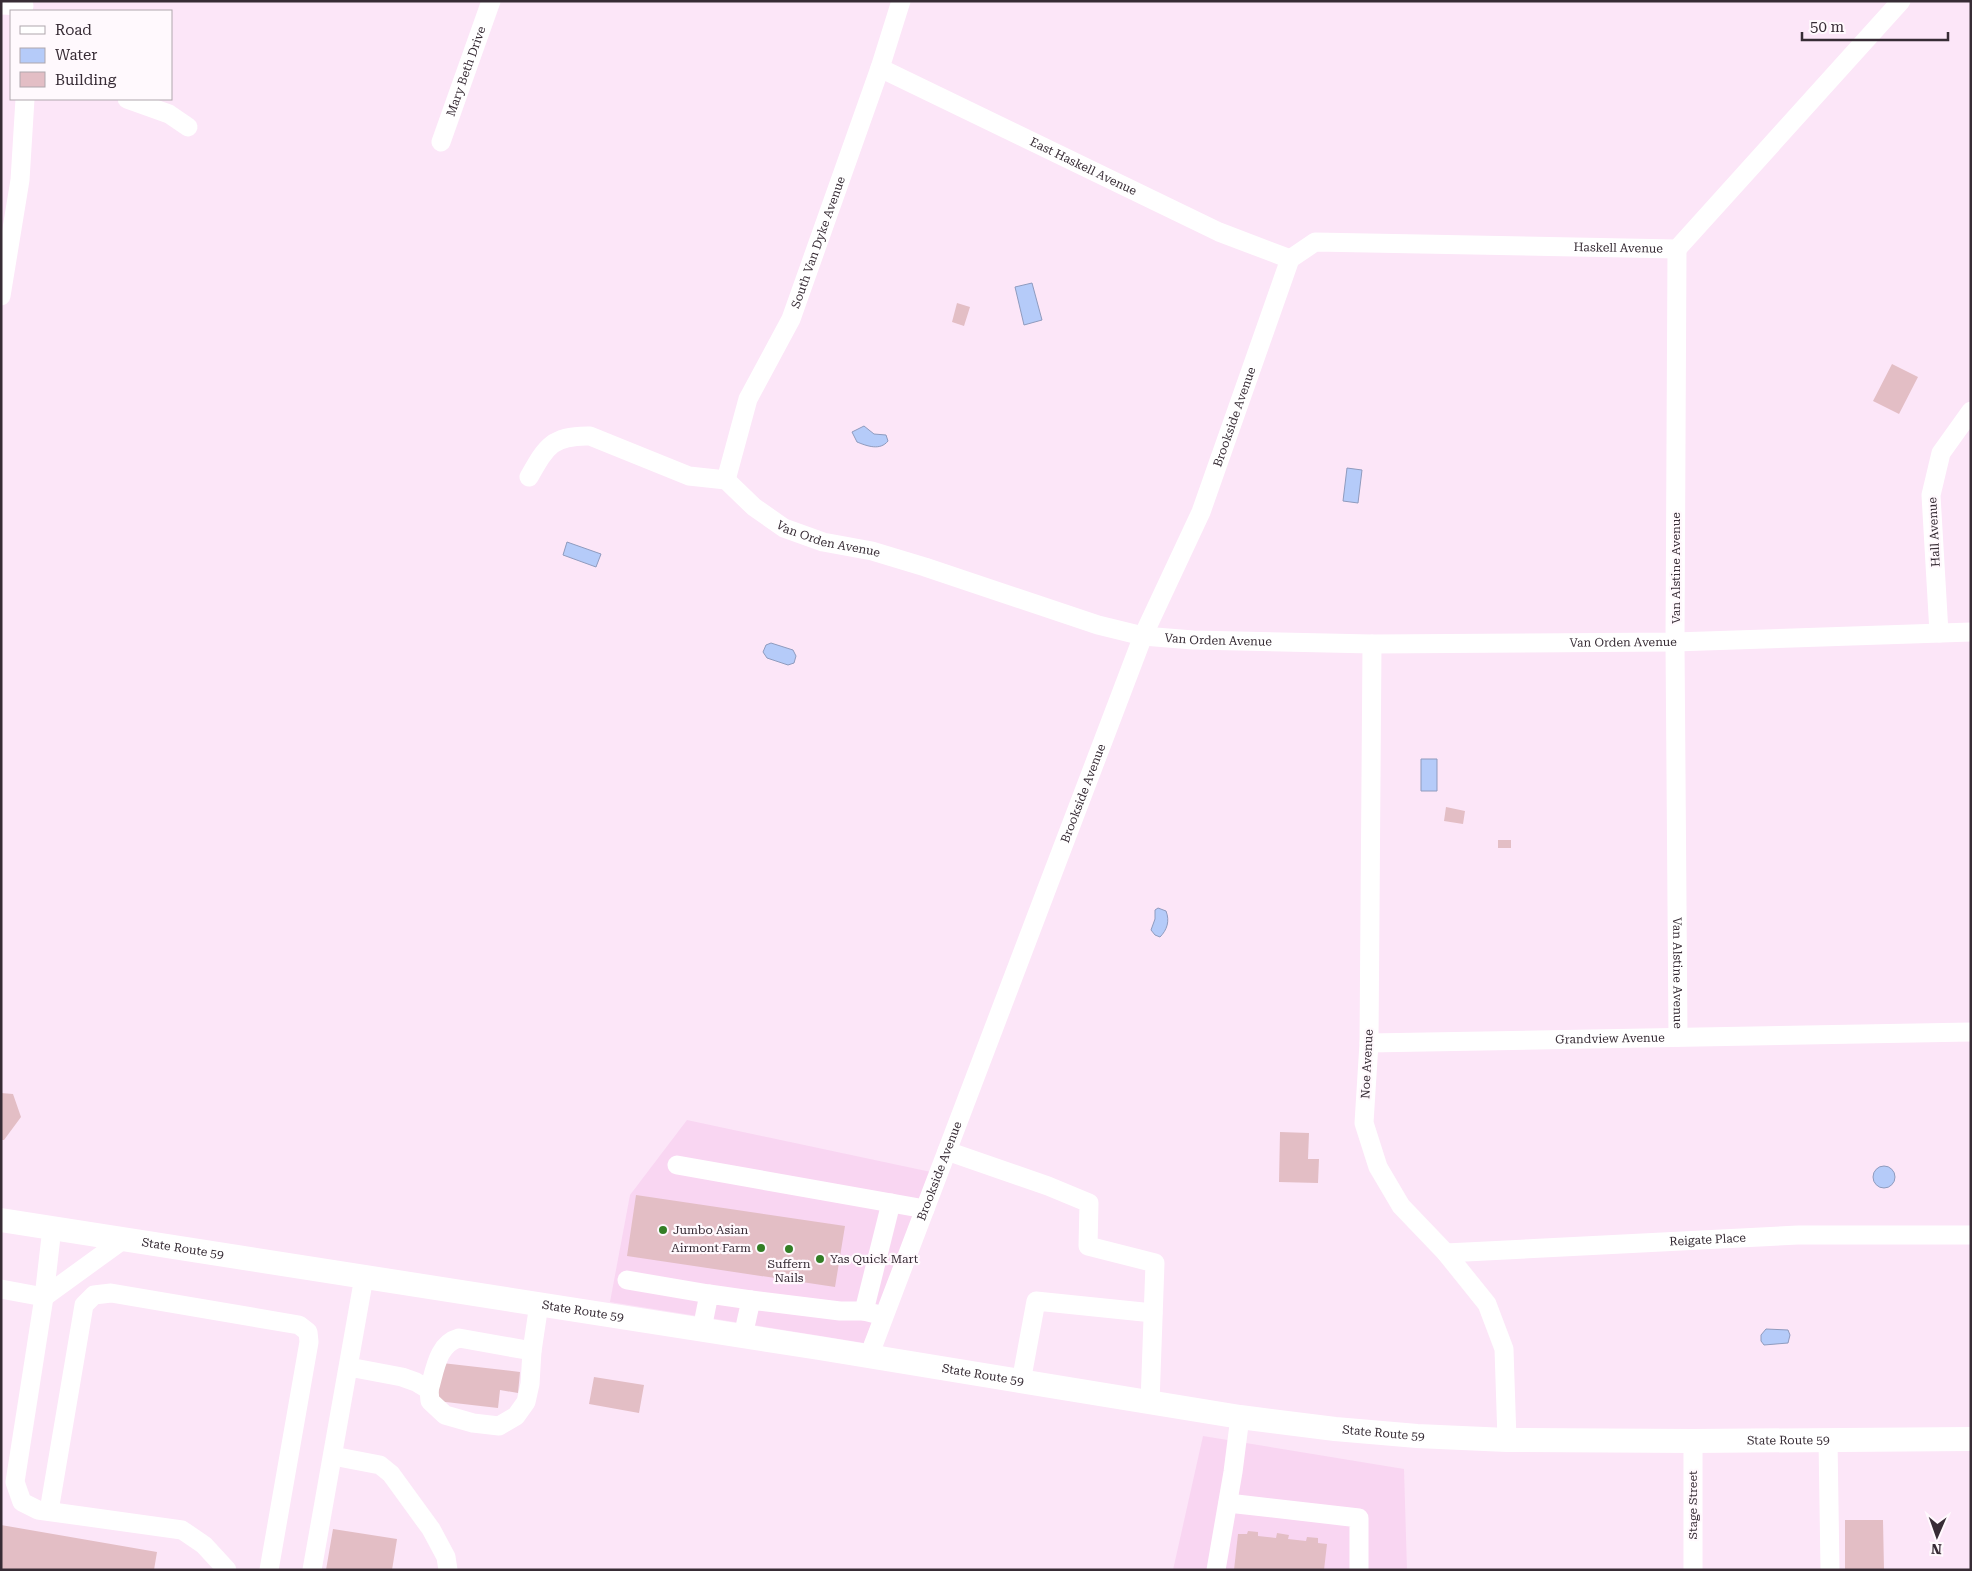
<svg xmlns="http://www.w3.org/2000/svg" width="1972" height="1571" viewBox="0 0 1972 1571" font-family="'Roboto Serif',serif">
	<style>
		.built { fill: #f9d6f2 }
		.water { fill: #b5cbf9; stroke: #8f9bbe }
		.building { fill: #e3bec5 }
		.lines { fill: none; stroke-linecap: round; stroke-linejoin: round }
		.minor { stroke: #fff; stroke-width: 19 }
		.major { stroke: #fff; stroke-width: 24 }
		.poi-dot { fill: #337e25; stroke: #fff9fd; stroke-width: 2 }
		.labels { text-anchor: middle; stroke-width: 4.5; stroke-linejoin: round; paint-order: stroke }
		.street-label { font-size: 12px; fill: #372c35; stroke: #fff9fd }
		.poi-label { font-size: 12px; fill: #372c35; stroke: #fff9fd; text-anchor: start }
	</style>
	<rect width="100%" height="100%" fill="#fce6f8"/>
	<path class="built" d="M687 1120 931 1172 864 1343 610 1302 630 1195Z
		M1203 1436 1404 1469 1407 1570H1173Z"/>
	<path class="water" d="M1032 283 1042 320 1024 325 1015 287Z
		M864 426 874 434 886 435 888 441C880 451 867 446 857 442L852 432Z
		M1347 468 1362 470 1358 503 1343 501Z
		M567 542 601 554 596 567 563 555Z
		M771 643 793 650 796 656 794 663 788 665 767 658 763 652 766 645Z
		M1421 759H1437V791H1421Z
		M1158 908 1166 911C1170 921 1167 930 1160 937L1155 935 1151 930 1155 919V910Z
		M1873 1177a11 11 0 1 1 22 0a11 11 0 1 1-22 0Z
		M1766 1329 1788 1330 1790 1335 1788 1343 1764 1345 1761 1341V1335Z"/>
	<path class="building" d="M957 303 970 307 964 326 952 322Z
		M1892 364 1918 377 1899 414 1873 401Z
		M1446 807 1465 811 1463 824 1444 821Z
		M1498 840H1511V848H1498Z
		M1 1093 13 1094 21 1117 4 1140H1Z
		M1280 1132 1309 1133 1308 1159H1319L1318 1183 1279 1182Z
		M636 1195 845 1226 835 1287 627 1256Z
		M442 1363 520 1372 518 1393 500 1390 498 1408 437 1401Z
		M594 1377 644 1385 639 1413 589 1404Z
		M1845 1520H1883L1884 1570H1845Z
		M1 1525 157 1552 154 1570H1Z
		M333 1529 397 1539 392 1570H326Z
		M1248 1531 1258 1532V1536L1276 1538 1277 1533 1289 1535 1288 1539 1306 1541 1307 1537 1318 1538V1543L1327 1544 1324 1570H1234L1238 1534H1247Z"/>
	<g class="lines">
		<g class="minor">
			<path d="M1 5 24 6"/>
			<path id="s1" d="M880 68 1219 232 1290 259"/>
			<path d="M127 99 169 114 188 127"/>
			<path id="s2" d="M441 142 491 1"/>
			<path id="s3" d="M1677 249 1675 642 1678 1037"/>
			<path d="M1 296 20 180 25 99"/>
			<path id="s4" d="M529 477C546 447 552 435 590 436L689 476 726 480 754 507 784 528 823 542 872 551 925 567 1098 625 1143 636 1193 640 1372 644 1675 642 1971 632"/>
			<path id="s5" d="M726 480 748 399 791 319 880 68 901 1"/>
			<path d="M1939 633 1931 495 1941 453 1971 411"/>
			<path d="M1372 644 1369 1043 1364 1123 1378 1167 1401 1206 1446 1253 1487 1304 1504 1349 1507 1440"/>
			<path id="s6" d="M1369 1043 1971 1032"/>
			<path d="M947 1151 1048 1186 1089 1203 1088 1246 1155 1263 1150 1403"/>
			<path d="M677 1165 925 1209"/>
			<path d="M52 1228 44 1297 15 1482 22 1502 38 1510 182 1530 204 1545 227 1570"/>
			<path id="s7" d="M1446 1253 1798 1235H1971"/>
			<path d="M627 1280 709 1294"/>
			<path d="M1 1289 44 1297 124 1239"/>
			<path d="M876 1314 864 1311 891 1203"/>
			<path d="M702 1329 709 1294 751 1300"/>
			<path d="M743 1336 751 1300 840 1311H864"/>
			<path id="s8" d="M869 1356 1143 636 1201 512 1290 259 1315 242 1677 249 1901 1"/>
			<path d="M349 1367 402 1377 416 1382 429 1390 430 1401 445 1415 473 1423 499 1426 516 1416 526 1402 530 1384 532 1351 539 1304"/>
			<path d="M1021 1382 1036 1301 1153 1313"/>
			<path d="M429 1390C435 1371 437 1344 459 1338L532 1351"/>
			<path d="M1828 1439 1830 1570"/>
			<path d="M333 1456 380 1465 391 1474 431 1529 446 1557 448 1570"/>
			<path d="M1228 1503 1359 1518V1570"/>
			<path d="M49 1511 84 1305 94 1295 111 1293 299 1325 308 1332 309 1342 269 1570"/>
			<path d="M312 1570 364 1277"/>
			<path d="M1216 1570 1233 1472 1240 1417"/>
			<path d="M1693 1570V1441"/>
		</g>
		<path class="major" id="s9" d="M1 1220 819 1348 1240 1417 1335 1429 1417 1436 1507 1440 1693 1441 1971 1439"/>
	</g>
	<g class="poi-dot">
		<circle cx="663" cy="1230" r="5"/>
		<circle cx="761" cy="1248" r="5"/>
		<circle cx="789" cy="1249" r="5"/>
		<circle cx="820" cy="1259" r="5"/>
	</g>
	<g class="labels">
		<g class="street-label">
			<text dy="4" stroke="none"><textPath href="#s2" startOffset="75">Mary Beth Drive</textPath></text>
			<text dy="4" stroke="none"><textPath href="#s1" startOffset="226">East Haskell Avenue</textPath></text>
			<text dy="4" stroke="none"><textPath href="#s5" startOffset="256">South Van Dyke Avenue</textPath></text>
			<text dy="4" stroke="none"><textPath href="#s8" startOffset="1509">Haskell Avenue</textPath></text>
			<text dy="4" stroke="none"><textPath href="#s8" startOffset="1008">Brookside Avenue</textPath></text>
			<text transform="translate(1934 532) rotate(-93)" y="4">Hall Avenue</text>
			<text dy="4" stroke="none"><textPath href="#s4" startOffset="345">Van Orden Avenue</textPath></text>
			<text transform="translate(1676 568) rotate(-90)" y="4">Van Alstine Avenue</text>
			<text dy="4" stroke="none"><textPath href="#s4" startOffset="750">Van Orden Avenue</textPath></text>
			<text dy="4" stroke="none"><textPath href="#s4" startOffset="1155">Van Orden Avenue</textPath></text>
			<text dy="4" stroke="none"><textPath href="#s8" startOffset="602">Brookside Avenue</textPath></text>
			<text dy="4" stroke="none"><textPath href="#s3" startOffset="724">Van Alstine Avenue</textPath></text>
			<text dy="4" stroke="none"><textPath href="#s6" startOffset="241">Grandview Avenue</textPath></text>
			<text transform="translate(1367 1064) rotate(-87)" y="4">Noe Avenue</text>
			<text dy="4" stroke="none"><textPath href="#s8" startOffset="198">Brookside Avenue</textPath></text>
			<text dy="4" stroke="none"><textPath href="#s7" startOffset="262">Reigate Place</textPath></text>
			<text dy="4" stroke="none"><textPath href="#s9" startOffset="184">State Route 59</textPath></text>
			<text dy="4" stroke="none"><textPath href="#s9" startOffset="589">State Route 59</textPath></text>
			<text dy="4" stroke="none"><textPath href="#s9" startOffset="994">State Route 59</textPath></text>
			<text dy="4" stroke="none"><textPath href="#s9" startOffset="1399">State Route 59</textPath></text>
			<text dy="4" stroke="none"><textPath href="#s9" startOffset="1804">State Route 59</textPath></text>
			<text transform="translate(1693 1505) rotate(-90)" y="4">Stage Street</text>
		</g>
		<g class="poi-label">
			<text x="673" y="1234">Jumbo Asian</text>
			<text x="751" y="1252" text-anchor="end">Airmont Farm</text>
			<text x="830" y="1263">Yas Quick Mart</text>
			<text x="789" y="1268" text-anchor="middle">Suffern<tspan x="789" dy="14">Nails</tspan></text>
		</g>
	</g>
	<rect width="1972" height="1571" fill="none" stroke="#372c35" stroke-width="5"/>
	<rect x="10" y="10" width="162" height="90" fill="#fff9fd" stroke="#afa7ad"/>
	<rect x="20" y="26" width="25" height="8" fill="#ffffff" stroke="#afa7ad"/>
	<text x="55" y="35" font-size="15" fill="#372c35">Road</text>
	<rect x="20" y="48" width="25" height="15" fill="#b5cbf9" stroke="#afa7ad"/>
	<text x="55" y="60" font-size="15" fill="#372c35">Water</text>
	<rect x="20" y="72" width="25" height="15" fill="#e3bec5" stroke="#afa7ad"/>
	<text x="55" y="85" font-size="15" fill="#372c35">Building</text>
	<g transform="translate(1937 1536) rotate(182)" stroke="#fff9fd" stroke-width="4" paint-order="stroke">
	<path d="M0-4L9 19L0 12L-9 19Z" fill="#372c35"/>
	<text y="-8" font-size="14" font-weight="bold" text-anchor="middle" fill="#372c35">N</text>
	</g>
	<path d="M1802 32v8h146v-8" fill="none" stroke="#372c35" stroke-width="2.5"/>
	<text x="1810" y="32" font-size="15" fill="#372c35" stroke="#fff9fd" stroke-width="4" paint-order="stroke">50 m</text>
</svg>
